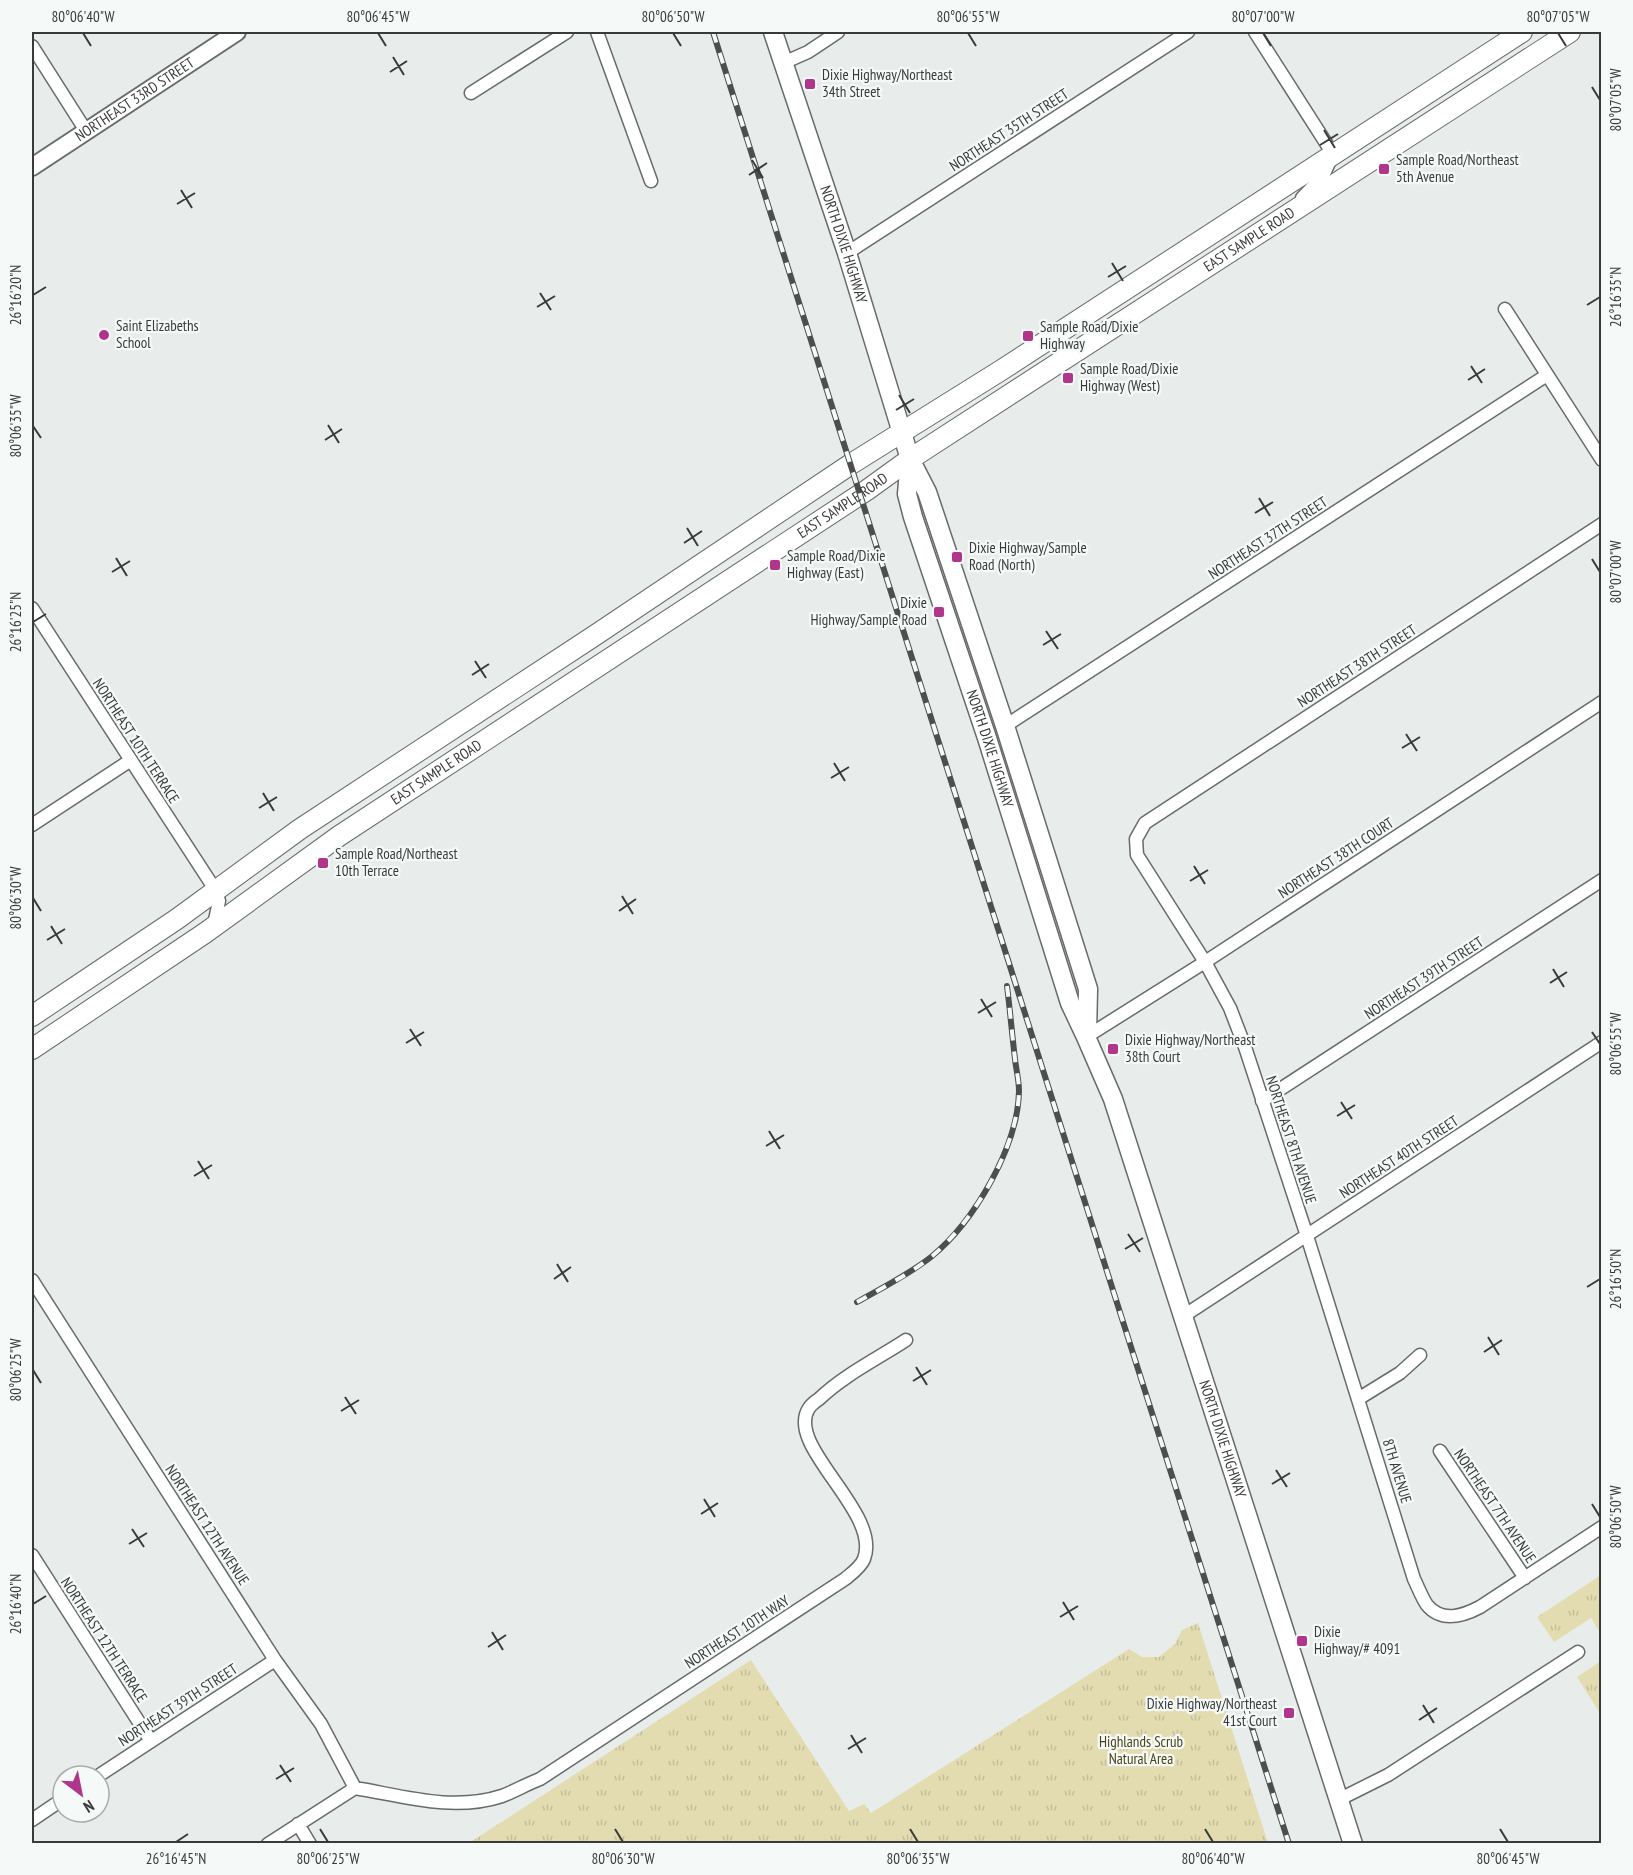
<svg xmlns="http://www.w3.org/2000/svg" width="1633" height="1875" viewBox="0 0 1633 1875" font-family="'PT Sans Narrow',sans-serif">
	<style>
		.grass { fill: url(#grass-tufts) }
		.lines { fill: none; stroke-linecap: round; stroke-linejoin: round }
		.minor-casing { stroke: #676b69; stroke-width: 15 }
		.tertiary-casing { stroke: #676b69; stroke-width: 20 }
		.secondary-casing { stroke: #676b69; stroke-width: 21 }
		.primary-casing { stroke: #676b69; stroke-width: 22 }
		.minor { stroke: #fff; stroke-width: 12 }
		.tertiary { stroke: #fff; stroke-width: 16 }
		.secondary { stroke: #fff; stroke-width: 18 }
		.primary { stroke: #fff; stroke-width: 20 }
		.rail-casing { stroke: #4d4f4e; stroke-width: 6 }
		.rail { stroke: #f5faf8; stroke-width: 4; stroke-dasharray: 11; stroke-linecap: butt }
		.ticks { fill: none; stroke: #393b3a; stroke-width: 2 }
		.poi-dot { fill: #af368b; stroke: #f5faf8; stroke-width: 2 }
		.labels { text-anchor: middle; stroke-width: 4.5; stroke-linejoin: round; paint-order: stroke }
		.poi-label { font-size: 15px; fill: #393b3a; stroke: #f5faf8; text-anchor: start }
		.street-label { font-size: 15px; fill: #393b3a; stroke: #f5faf8 }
		.park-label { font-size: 15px; fill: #4b4316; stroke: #f5faf8 }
		.neatline { fill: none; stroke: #393b3a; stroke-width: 2 }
		.ticks-label { font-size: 15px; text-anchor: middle; fill: #393b3a }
	</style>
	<defs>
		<pattern id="grass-tufts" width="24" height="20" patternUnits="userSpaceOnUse" patternTransform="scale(1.5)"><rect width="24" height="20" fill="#e4dcb1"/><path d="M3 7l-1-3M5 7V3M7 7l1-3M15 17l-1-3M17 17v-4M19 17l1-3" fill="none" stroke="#c4be99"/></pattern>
	</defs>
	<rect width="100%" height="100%" fill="#e8edeb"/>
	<path class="grass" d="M1601 1575V1634L1591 1618 1554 1642 1537 1617Z
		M1198 1623 1268 1843H469L751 1660 849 1811 864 1804 871 1813 1129 1649 1142 1657H1159L1175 1644 1182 1630Z
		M1601 1661V1715L1577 1677Z"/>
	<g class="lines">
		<defs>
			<path id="minor" d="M597 32 651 181
				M1255 32 1333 154 1323 176 1302 198
				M32 46 86 131
				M783 63 808 52 838 32
				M471 93 567 32
				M847 253 1188 32
				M1505 309 1602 460
				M1602 524 1145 823 1136 839 1137 855 1205 962 1230 1008 1245 1047 1307 1236 1414 1579C1418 1587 1422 1598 1427 1605 1442 1623 1463 1616 1480 1607L1602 1527
				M32 608 216 891 219 901 214 925
				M1005 726 1547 375
				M32 825 131 760
				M1086 1037 1205 962 1602 702
				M1262 1101 1602 880
				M32 1280 275 1660 321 1724 355 1788
				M1182 1317 1602 1042
				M1358 1399 1400 1373 1420 1355
				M1440 1451 1525 1578
				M32 1555 151 1741
				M98 1776 275 1660
				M355 1788C403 1796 453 1812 502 1796 515 1791 527 1784 540 1779L845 1579C851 1574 861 1567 864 1559 882 1512 784 1446 809 1408 811 1405 816 1401 819 1399 844 1375 877 1359 906 1340
				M1340 1799 1388 1775 1578 1652
				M32 1820 63 1799
				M298 1824 310 1844
				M268 1844 355 1788"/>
			<g id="tertiary">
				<path id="s1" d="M32 167 237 32"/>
			</g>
			<g id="secondary">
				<path id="s2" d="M773 32 847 253 910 459 927 492 1005 726 1088 989 1087 1035"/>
				<path id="s3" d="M910 459 907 494 913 517 987 738 1070 1003 1086 1037 1113 1099 1353 1844"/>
			</g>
			<g id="primary">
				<path d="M32 1016 177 919 300 829 594 636 851 464 1000 371 1522 32"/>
				<path id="s4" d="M32 1049 205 933 339 836 867 490 910 459 1570 32"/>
			</g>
		</defs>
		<use href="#minor" class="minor-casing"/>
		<use href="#tertiary" class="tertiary-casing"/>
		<use href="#secondary" class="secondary-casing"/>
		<use href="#primary" class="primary-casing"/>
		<use href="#minor" class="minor"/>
		<use href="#tertiary" class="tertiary"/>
		<use href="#secondary" class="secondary"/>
		<use href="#primary" class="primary"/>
		<defs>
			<path id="rail" d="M713 32 1289 1844
				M857 1302C882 1288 908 1275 931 1257 974 1222 1018 1147 1019 1091 1019 1080 1016 1069 1015 1059 1012 1034 1010 1010 1007 986"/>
		</defs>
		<use href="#rail" class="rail-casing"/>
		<use href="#rail" class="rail"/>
	</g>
	<path class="ticks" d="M83 33 91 46M378 33 386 46M673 33 681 46M968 33 976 46M1263 33 1271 46M1558 33 1566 46M393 57 404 75M390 72 407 61M1592 87 1600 100M1324 130 1335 148M1320 145 1338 134M752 160 763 178M749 175 767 163M181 190 192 208M177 204 195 193M1112 263 1123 281M1108 277 1126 266M540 293 551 310M33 295 46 287M1587 305 1600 297M537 307 555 296M1471 366 1482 383M1468 380 1485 369M899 395 910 413M896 410 914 399M328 425 339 443M33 426 41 438M325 440 342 429M1259 498 1270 516M1255 513 1273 502M687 528 698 546M684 543 702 531M116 558 127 576M1592 559 1600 572M112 572 130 561M33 622 46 614M1046 631 1058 649M1043 645 1061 634M475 661 486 678M472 675 489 664M1406 734 1417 751M1402 748 1420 737M834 763 845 781M831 778 849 767M263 793 274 811M259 808 277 797M1194 866 1205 884M1190 881 1208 870M622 896 633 914M33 898 41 911M619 911 636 899M51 926 62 944M47 940 65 929M1553 969 1564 987M1550 983 1567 972M981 999 992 1017M978 1013 996 1002M410 1029 421 1046M1592 1032 1600 1044M406 1043 424 1032M1341 1102 1352 1119M1337 1116 1355 1105M769 1131 780 1149M766 1146 784 1135M198 1161 209 1179M194 1176 212 1165M1128 1234 1140 1252M1125 1249 1143 1238M557 1264 568 1282M554 1279 571 1267M1587 1287 1600 1279M1488 1337 1499 1355M1484 1352 1502 1340M916 1367 927 1385M33 1370 41 1383M913 1381 931 1370M345 1397 356 1414M341 1411 359 1400M1276 1470 1287 1487M1272 1484 1290 1473M704 1499 715 1517M1592 1504 1600 1517M701 1514 718 1503M132 1529 144 1547M129 1544 147 1533M1063 1602 1074 1620M33 1604 46 1596M1060 1617 1078 1606M492 1632 503 1650M488 1647 506 1635M1423 1705 1434 1723M1419 1720 1437 1708M851 1735 862 1753M848 1749 866 1738M280 1765 291 1782M276 1779 294 1768M320 1829 328 1842M615 1829 623 1842M910 1829 918 1842M1205 1829 1213 1842M1500 1829 1508 1842M176 1842 188 1834"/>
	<g class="poi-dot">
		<rect x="804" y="78" width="12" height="12" rx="3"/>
		<rect x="1378" y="163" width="12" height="12" rx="3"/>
		<circle cx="104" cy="335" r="6"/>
		<rect x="1022" y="330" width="12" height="12" rx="3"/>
		<rect x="1062" y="372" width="12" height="12" rx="3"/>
		<rect x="951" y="551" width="12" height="12" rx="3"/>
		<rect x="769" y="559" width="12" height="12" rx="3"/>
		<rect x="933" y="606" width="12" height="12" rx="3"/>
		<rect x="317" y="857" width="12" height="12" rx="3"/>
		<rect x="1107" y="1043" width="12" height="12" rx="3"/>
		<rect x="1296" y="1635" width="12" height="12" rx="3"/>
		<rect x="1283" y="1707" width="12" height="12" rx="3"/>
	</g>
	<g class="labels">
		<g class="poi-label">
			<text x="822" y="80">Dixie Highway/Northeast<tspan x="822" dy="17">34th Street</tspan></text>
			<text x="1396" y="165">Sample Road/Northeast<tspan x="1396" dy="17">5th Avenue</tspan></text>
			<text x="116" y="331">Saint Elizabeths<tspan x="116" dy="17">School</tspan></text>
			<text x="1040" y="332">Sample Road/Dixie<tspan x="1040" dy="17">Highway</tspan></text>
			<text x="1080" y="374">Sample Road/Dixie<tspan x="1080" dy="17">Highway (West)</tspan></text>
			<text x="969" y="553">Dixie Highway/Sample<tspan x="969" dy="17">Road (North)</tspan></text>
			<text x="787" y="561">Sample Road/Dixie<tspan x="787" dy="17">Highway (East)</tspan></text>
			<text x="927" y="608" text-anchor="end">Dixie<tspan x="927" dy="17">Highway/Sample Road</tspan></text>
			<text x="335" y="859">Sample Road/Northeast<tspan x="335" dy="17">10th Terrace</tspan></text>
			<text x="1125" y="1045">Dixie Highway/Northeast<tspan x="1125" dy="17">38th Court</tspan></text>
			<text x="1314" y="1637">Dixie<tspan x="1314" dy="17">Highway/# 4091</tspan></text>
			<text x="1277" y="1709" text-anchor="end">Dixie Highway/Northeast<tspan x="1277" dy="17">41st Court</tspan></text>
		</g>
		<g class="street-label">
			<text dy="5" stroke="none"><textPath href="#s1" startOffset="123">NORTHEAST 33RD STREET</textPath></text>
			<text transform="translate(1009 130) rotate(-33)" y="5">NORTHEAST 35TH STREET</text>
			<text dy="5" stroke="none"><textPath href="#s4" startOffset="1462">EAST SAMPLE ROAD</textPath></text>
			<text dy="5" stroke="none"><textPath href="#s2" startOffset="224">NORTH DIXIE HIGHWAY</textPath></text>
			<text dy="5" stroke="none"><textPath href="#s4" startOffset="976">EAST SAMPLE ROAD</textPath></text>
			<text transform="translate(1268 538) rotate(-33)" y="5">NORTHEAST 37TH STREET</text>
			<text transform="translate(1357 666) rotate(-33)" y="5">NORTHEAST 38TH STREET</text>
			<text transform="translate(136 741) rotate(57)" y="5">NORTHEAST 10TH TERRACE</text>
			<text dy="5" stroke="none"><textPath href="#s3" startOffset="303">NORTH DIXIE HIGHWAY</textPath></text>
			<text dy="5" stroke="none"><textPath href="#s4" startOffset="490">EAST SAMPLE ROAD</textPath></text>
			<text transform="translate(1336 858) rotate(-33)" y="5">NORTHEAST 38TH COURT</text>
			<text transform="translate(1424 978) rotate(-33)" y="5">NORTHEAST 39TH STREET</text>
			<text transform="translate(1291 1140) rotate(72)" y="5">NORTHEAST 8TH AVENUE</text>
			<text transform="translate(1399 1157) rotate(-33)" y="5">NORTHEAST 40TH STREET</text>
			<text dy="5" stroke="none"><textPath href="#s3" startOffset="1032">NORTH DIXIE HIGHWAY</textPath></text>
			<text transform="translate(1397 1471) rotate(73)" y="5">8TH AVENUE</text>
			<text transform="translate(1495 1506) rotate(56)" y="5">NORTHEAST 7TH AVENUE</text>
			<text transform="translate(207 1525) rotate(57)" y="5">NORTHEAST 12TH AVENUE</text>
			<text transform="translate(737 1632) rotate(-33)" y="5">NORTHEAST 10TH WAY</text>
			<text transform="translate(104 1640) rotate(57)" y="5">NORTHEAST 12TH TERRACE</text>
			<text transform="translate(178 1705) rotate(-33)" y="5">NORTHEAST 39TH STREET</text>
		</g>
		<g class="park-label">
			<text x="1141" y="1747">Highlands Scrub<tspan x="1141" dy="17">Natural Area</tspan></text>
		</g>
	</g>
	<rect width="1633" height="1875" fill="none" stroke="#f5faf8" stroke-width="66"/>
	<g transform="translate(81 1794) rotate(148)"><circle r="28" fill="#f5faf8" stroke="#aaaeac" stroke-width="1.5"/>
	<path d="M0-4.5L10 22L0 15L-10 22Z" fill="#af368b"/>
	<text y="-9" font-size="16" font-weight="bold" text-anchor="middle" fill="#393b3a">N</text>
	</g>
	<rect x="33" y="33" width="1567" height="1809" class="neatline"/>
	<g class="ticks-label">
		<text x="83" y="22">80°06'40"W</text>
		<text x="378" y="22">80°06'45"W</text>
		<text x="673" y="22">80°06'50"W</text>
		<text x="968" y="22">80°06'55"W</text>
		<text x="1263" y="22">80°07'00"W</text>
		<text x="1558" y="22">80°07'05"W</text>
		<text transform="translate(1616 100) rotate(-90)" y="5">80°07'05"W</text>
		<text transform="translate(16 295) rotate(-90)" y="5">26°16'20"N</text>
		<text transform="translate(1616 297) rotate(-90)" y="5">26°16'35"N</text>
		<text transform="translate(16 426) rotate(-90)" y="5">80°06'35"W</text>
		<text transform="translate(1616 572) rotate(-90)" y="5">80°07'00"W</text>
		<text transform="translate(16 622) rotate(-90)" y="5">26°16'25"N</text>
		<text transform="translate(16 898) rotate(-90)" y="5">80°06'30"W</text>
		<text transform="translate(1616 1044) rotate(-90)" y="5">80°06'55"W</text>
		<text transform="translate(1616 1279) rotate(-90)" y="5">26°16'50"N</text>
		<text transform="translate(16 1370) rotate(-90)" y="5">80°06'25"W</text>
		<text transform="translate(1616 1517) rotate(-90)" y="5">80°06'50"W</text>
		<text transform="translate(16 1604) rotate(-90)" y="5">26°16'40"N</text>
		<text x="176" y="1864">26°16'45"N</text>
		<text x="328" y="1864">80°06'25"W</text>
		<text x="623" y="1864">80°06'30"W</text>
		<text x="918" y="1864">80°06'35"W</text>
		<text x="1213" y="1864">80°06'40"W</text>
		<text x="1508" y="1864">80°06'45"W</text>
	</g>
</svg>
